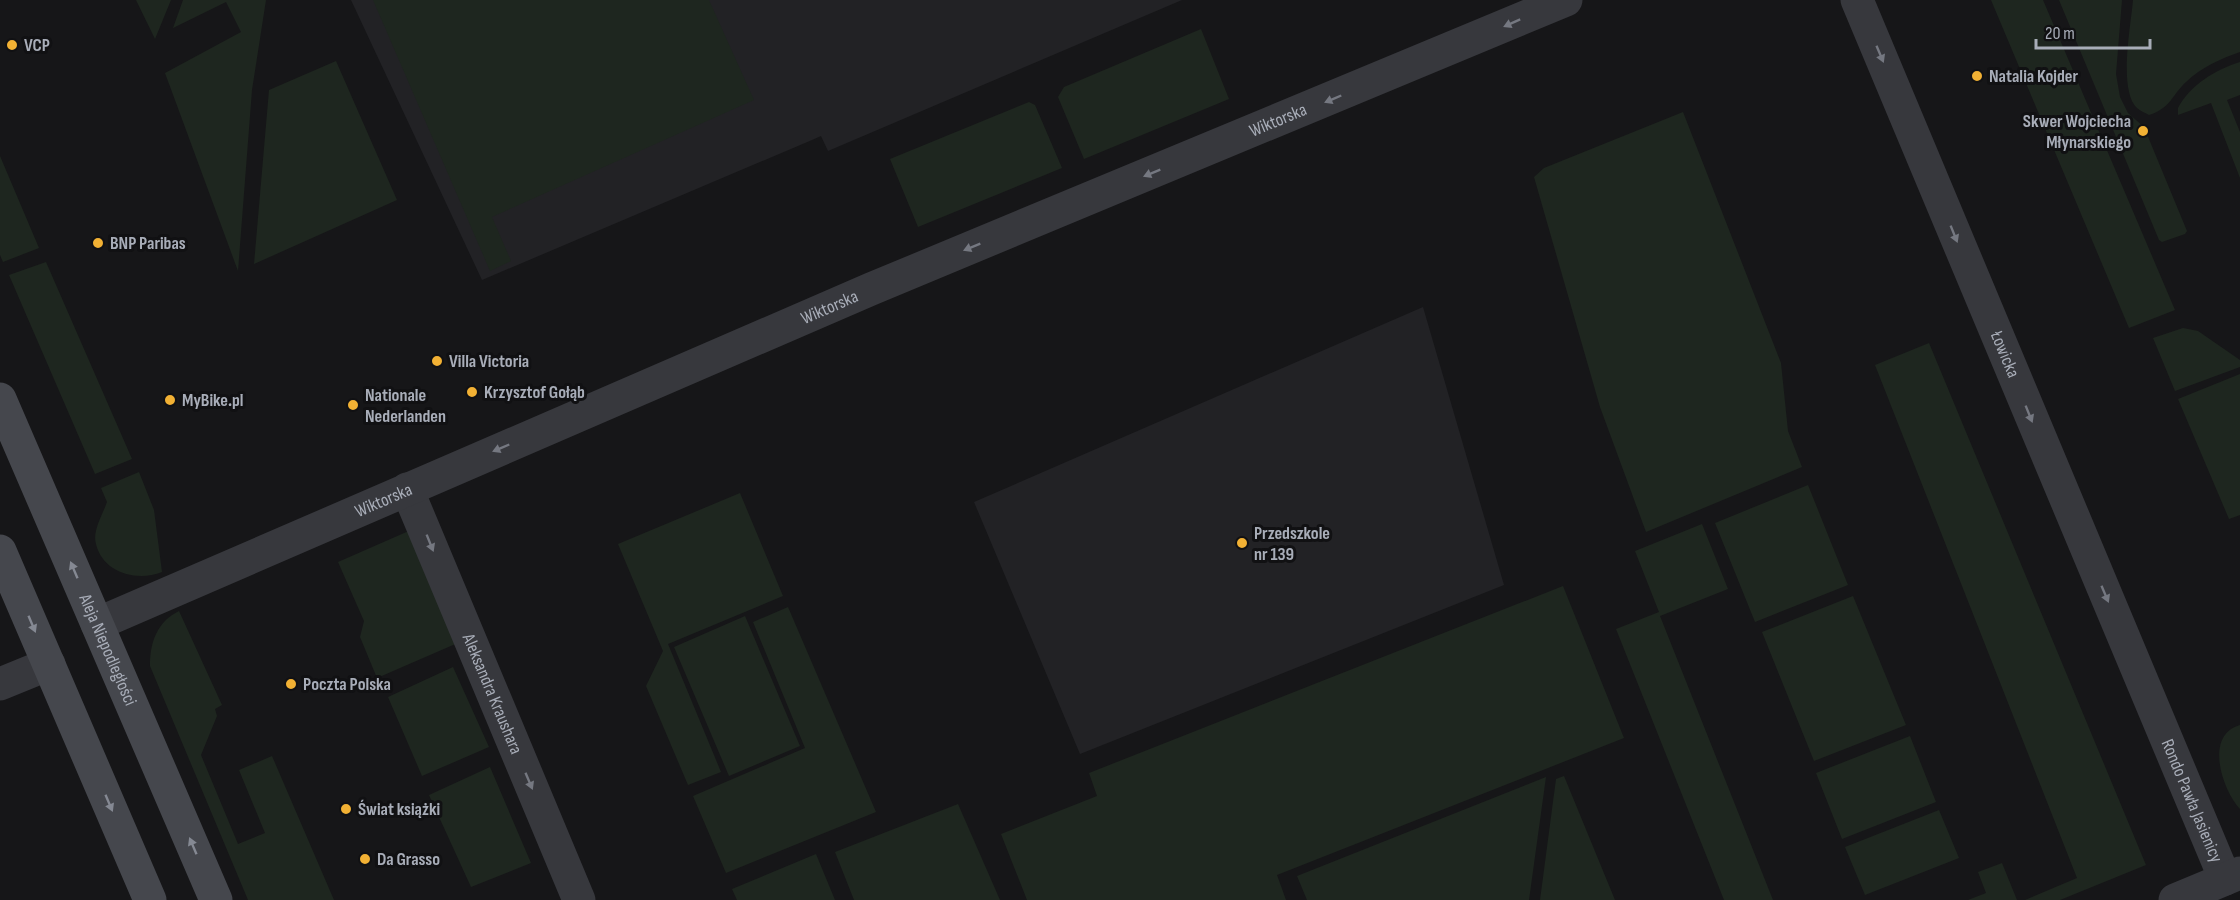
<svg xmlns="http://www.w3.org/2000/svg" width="2240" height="900" viewBox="0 0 2240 900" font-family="'Sofia Sans Condensed',sans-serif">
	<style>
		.built { fill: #222225 }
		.green { fill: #1e261f }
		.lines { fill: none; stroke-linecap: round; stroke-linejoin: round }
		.street { stroke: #37383d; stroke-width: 33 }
		.secondary { stroke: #45474d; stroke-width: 33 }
		.oneway { fill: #757881 }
		.oneway2 { fill: #858993 }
		.poi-dot { fill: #f2b134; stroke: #111113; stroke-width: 2 }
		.labels { text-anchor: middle; stroke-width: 6; stroke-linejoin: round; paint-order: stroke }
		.poi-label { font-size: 18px; font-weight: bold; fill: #a8adb8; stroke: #111113; text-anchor: start }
		.street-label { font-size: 18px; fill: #a8adb8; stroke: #111113 }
	</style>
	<rect width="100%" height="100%" fill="#161618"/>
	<path class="built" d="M351 0H1182L828 151 821 136 812 140 482 280Z
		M1423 307 1504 585 1080 754 974 502Z"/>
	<path class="green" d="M136 0H171L155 39Z
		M183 0H266L252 90 238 271 165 73 241 32 226 2 173 28Z
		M373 0H709L754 100 492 217 511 261 490 271Z
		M1991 0H2043L2175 310 2129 328Z
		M2059 0H2122L2116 74 2120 97 2128 113 2144 127 2187 231 2185 234 2162 242 2159 240Z
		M2133 0H2240V52C2222 58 2200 68 2186 82 2171 96 2171 108 2149 115 2146 113 2140 111 2137 108 2118 90 2131 25 2133 0Z
		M1201 29 1229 99 1084 159 1058 97 1064 87Z
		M336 61 397 200 254 264 269 90Z
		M2240 62V95L2227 100 2240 132V178L2211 103 2178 115V108C2190 85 2215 70 2240 62Z
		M1029 102 1035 105 1062 168 918 227 890 159Z
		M1683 112 1781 363 1788 431 1802 467 1646 532 1600 407 1534 177 1544 168Z
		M0 156 39 248 3 262 0 255Z
		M46 262 132 459 95 474 9 275Z
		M2183 328 2198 331 2240 360V367L2175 391 2153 338Z
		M1929 343 2146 865 2060 900H2025L2077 878 1875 365Z
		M2240 374V515L2229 519 2178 399Z
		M139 472 154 510 162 572C137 582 103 573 96 544 92 531 103 514 107 502L101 488Z
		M1808 485 1848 585 1755 622 1715 523Z
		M740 493 783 596 668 644 721 772 688 785 646 686 663 651 618 544Z
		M1702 524 1728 589 1660 616 1773 900H1724L1616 629 1659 612 1635 551Z
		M411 530 460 642 377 678 360 637 364 621 338 562Z
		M1563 586 1624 738 1277 875 1286 900H1027L1001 834 1097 796 1089 773Z
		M1853 596 1906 725 1814 761 1762 632Z
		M788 607 876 812 726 873 693 796 805 748 753 622Z
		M179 611 222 705 215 709 217 716 201 755 238 844 265 833 239 770 272 756 334 900H248L150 666C150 642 157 622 179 611Z
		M745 616 800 746 729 776 674 647Z
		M453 667 489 747 422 776 388 697Z
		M2240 725V809C2222 790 2204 735 2240 725Z
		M1910 736 1936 802 1842 839 1816 773Z
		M490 767 531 863 471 887 429 795Z
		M1564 776 1615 900H1540L1556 779Z
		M1546 777 1529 900H1307L1297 876Z
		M958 804 1000 900H854L835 852Z
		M1939 810 1959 858 1865 895 1845 847Z
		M816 854 835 900H737L732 889Z
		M2002 863 2017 900H1968L1986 893 1978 872Z"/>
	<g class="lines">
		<g class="street">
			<path id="s1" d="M1857 0 2225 879"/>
			<path id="s2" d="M407 489 579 900"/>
			<path id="s3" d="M97 624 871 289 1566 0"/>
			<path d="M0 684 49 664"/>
			<path d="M2175 900 2240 873"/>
		</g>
		<g class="secondary">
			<path id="s4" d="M0 399 216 900"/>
			<path d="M0 551 150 900"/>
		</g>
	</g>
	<defs><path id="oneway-solid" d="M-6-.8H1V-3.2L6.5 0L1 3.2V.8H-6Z" transform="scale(1.5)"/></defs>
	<g class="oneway">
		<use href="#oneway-solid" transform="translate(1512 23) rotate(156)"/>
		<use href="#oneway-solid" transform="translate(1880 54) rotate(67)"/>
		<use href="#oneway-solid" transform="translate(1333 99) rotate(157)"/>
		<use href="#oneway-solid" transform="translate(1152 173) rotate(158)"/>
		<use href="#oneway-solid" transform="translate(1954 234) rotate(68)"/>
		<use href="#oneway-solid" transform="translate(972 247) rotate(158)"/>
		<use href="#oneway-solid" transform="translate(2029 414) rotate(68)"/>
		<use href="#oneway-solid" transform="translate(501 448) rotate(157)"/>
		<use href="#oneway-solid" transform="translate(430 543) rotate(68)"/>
		<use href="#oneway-solid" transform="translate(2105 594) rotate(67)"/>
		<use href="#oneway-solid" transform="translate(529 781) rotate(67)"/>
	</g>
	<g class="oneway2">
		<use href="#oneway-solid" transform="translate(74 570) rotate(-113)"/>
		<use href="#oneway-solid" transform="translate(32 624) rotate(67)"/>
		<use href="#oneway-solid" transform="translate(109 803) rotate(67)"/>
		<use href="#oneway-solid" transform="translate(193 846) rotate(-113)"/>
	</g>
	<g class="poi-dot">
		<circle cx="12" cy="45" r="6"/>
		<circle cx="1977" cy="76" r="6"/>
		<circle cx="2143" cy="131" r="6"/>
		<circle cx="98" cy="243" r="6"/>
		<circle cx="437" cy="361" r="6"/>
		<circle cx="472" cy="392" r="6"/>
		<circle cx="170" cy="400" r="6"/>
		<circle cx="353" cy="405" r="6"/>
		<circle cx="1242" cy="543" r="6"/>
		<circle cx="291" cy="684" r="6"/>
		<circle cx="346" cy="809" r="6"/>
		<circle cx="365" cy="859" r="6"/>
	</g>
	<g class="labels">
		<g class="poi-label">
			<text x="24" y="51">VCP</text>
			<text x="1989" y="82">Natalia Kojder</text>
			<text x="2131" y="127" text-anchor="end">Skwer Wojciecha<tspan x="2131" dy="21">Młynarskiego</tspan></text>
			<text x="110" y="249">BNP Paribas</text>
			<text x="449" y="367">Villa Victoria</text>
			<text x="484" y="398">Krzysztof Gołąb</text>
			<text x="365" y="401">Nationale<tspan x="365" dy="21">Nederlanden</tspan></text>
			<text x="182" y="406">MyBike.pl</text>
			<text x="1254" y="539">Przedszkole<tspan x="1254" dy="21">nr 139</tspan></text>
			<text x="303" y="690">Poczta Polska</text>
			<text x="358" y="815">Świat książki</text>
			<text x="377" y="865">Da Grasso</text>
		</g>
		<g class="street-label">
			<text dy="6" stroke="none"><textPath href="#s3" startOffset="1284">Wiktorska</textPath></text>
			<text dy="6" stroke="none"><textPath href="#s3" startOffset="798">Wiktorska</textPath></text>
			<text dy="6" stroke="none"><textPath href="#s1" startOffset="384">Łowicka</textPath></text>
			<text dy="6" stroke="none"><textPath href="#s3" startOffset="312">Wiktorska</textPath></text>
			<text dy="6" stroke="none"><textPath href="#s4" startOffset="273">Aleja Niepodległości</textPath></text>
			<text dy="6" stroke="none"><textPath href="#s2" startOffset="222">Aleksandra Kraushara</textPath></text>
			<text dy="6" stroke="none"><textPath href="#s1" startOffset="868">Rondo Pawła Jasienicy</textPath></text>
		</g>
	</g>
	<path d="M2036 39v9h114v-9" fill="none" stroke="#a8adb8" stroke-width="3"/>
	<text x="2045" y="39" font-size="18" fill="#a8adb8" stroke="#111113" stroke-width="4.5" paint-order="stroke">20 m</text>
</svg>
